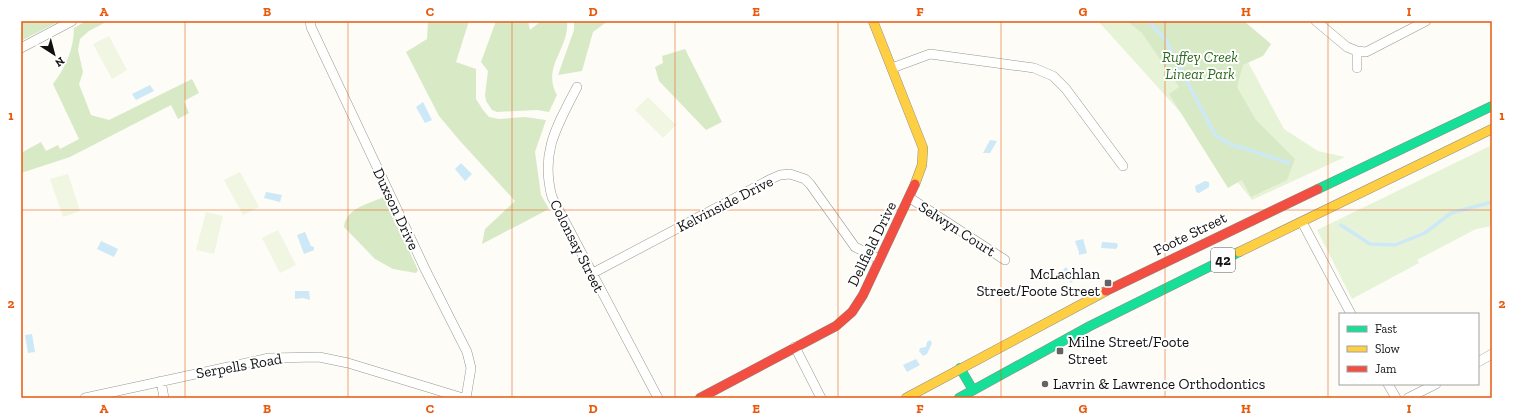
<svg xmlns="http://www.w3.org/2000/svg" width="1513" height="419" viewBox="0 0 1513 419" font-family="'Zilla Slab',serif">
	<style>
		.green { fill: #e7f3d7 }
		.forest { fill: #d8eac5 }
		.pitch { fill: #f0f6e1 }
		.water { fill: #cde8f7 }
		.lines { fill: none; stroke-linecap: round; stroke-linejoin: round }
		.stream { stroke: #cde8f7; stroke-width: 3.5 }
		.street-casing { stroke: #979795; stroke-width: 10 }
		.fast-casing { stroke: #8e8d8b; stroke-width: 10 }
		.slow-casing { stroke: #8e8d8b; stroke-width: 10 }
		.jam-casing { stroke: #8e8d8b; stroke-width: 10 }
		.street { stroke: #fffffe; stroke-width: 9 }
		.fast { stroke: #16e098; stroke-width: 9 }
		.slow { stroke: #ffcf43; stroke-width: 9 }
		.jam { stroke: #f24e42; stroke-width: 9 }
		.grid { fill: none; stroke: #e8590c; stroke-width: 1; stroke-opacity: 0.55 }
		.poi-dot { fill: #646362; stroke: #fff; stroke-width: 1.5 }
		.labels { text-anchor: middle; stroke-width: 4; stroke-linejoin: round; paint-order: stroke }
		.shield { fill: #fff; stroke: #585858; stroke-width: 1 }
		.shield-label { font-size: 14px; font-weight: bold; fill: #111 }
		.park-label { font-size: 15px; font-style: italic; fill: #2f6b1f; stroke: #fff }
		.street-label { font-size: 15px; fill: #111; stroke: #fff }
		.poi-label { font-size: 15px; fill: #111; stroke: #fff; text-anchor: start }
		.neatline { fill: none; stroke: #e8590c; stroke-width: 1.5 }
		.grid-label { font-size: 13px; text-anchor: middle; font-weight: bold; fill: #e8590c }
	</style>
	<rect width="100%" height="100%" fill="#fdfcf7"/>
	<path class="green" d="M1098 21H1226L1284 129 1318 151 1345 157 1252 200 1191 124Z
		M1492 145V226L1476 229 1417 260 1419 263 1352 299 1317 230Z"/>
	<path class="forest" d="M21 21H60L21 41Z
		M86 21H108L89 31 80 39 78 50 83 72 79 84 91 115 109 120 192 79 199 93 184 101 189 113 178 119 171 105 70 157 21 173V153L41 142 46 151 58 145 60 149 79 139 53 84C66 67 74 48 74 28Z
		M428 21H469L456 62 476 69V99L483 110 489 117 499 119 525 117 546 120 535 152 541 195 549 209 482 244 485 229 515 201 460 141 439 116 406 52 427 39Z
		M496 21H528L530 30 541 21H567C570 48 541 67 557 95L549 112 537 110 497 112 492 110 486 101 485 95 488 71 481 62Z
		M574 21H608L593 32 582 71 558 75 574 30Z
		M1127 21H1244L1271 44 1263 56 1243 65 1237 87 1256 120 1295 159 1287 180 1251 197 1242 180 1228 188 1169 94 1179 87 1142 33Z
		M685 49 722 122 706 130 659 81 655 67 663 63 662 56Z
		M384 197 418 270 416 273 393 269 375 259 344 227C346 208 368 204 384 197Z"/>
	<path class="pitch" d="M109 36 127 70 112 79 93 44Z
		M648 97 676 125 663 138 635 110Z
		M240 172 259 207 243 215 224 180Z
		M68 174 80 211 63 217 50 179Z
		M206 212 223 216 214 254 196 250Z
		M278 230 296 265 280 273 262 238Z"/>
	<path class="water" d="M150 85 154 91 136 100 132 94Z
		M423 102 432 120 425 123 416 107Z
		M990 140 997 141 990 153H983Z
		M461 163 472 174 465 181 455 169Z
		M1205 181 1209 182V187L1199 193 1196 192 1195 186Z
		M266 192 282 195 280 202 264 198Z
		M305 232 311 246 314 247V250L304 254 297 235Z
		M1083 239 1087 253 1079 255V252L1075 241Z
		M101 241 118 249 114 257 97 249Z
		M1102 242 1117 243 1118 246 1116 249 1101 248Z
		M1066 267 1076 278 1071 283 1061 272Z
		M991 290 1003 293 1002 298 990 295Z
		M295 291H309L310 300 303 298 295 299Z
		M32 334 35 352 28 353 25 335Z
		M930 340 932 343 927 354 923 356 919 351 920 348 926 347 927 342Z
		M916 359 920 365 907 372 903 365Z"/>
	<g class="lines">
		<path class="stream" d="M1148 21 1165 39 1215 135 1230 144 1289 163
			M1341 225 1370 244 1395 245 1425 233 1451 213 1492 202"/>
		<defs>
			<path id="street" d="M310 21 311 27 426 271 467 352 471 368 466 398
				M1316 21 1347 47 1357 51
				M21 48 72 21
				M892 68 930 54 1034 68 1053 76 1066 89 1123 166
				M1357 68V51L1366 52 1370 50 1426 21
				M577 87C557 126 540 152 552 197L658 398
				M910 198 1005 260
				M1302 222 1351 314
				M591 274 771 179 780 175 790 174 805 179 810 184 855 247 879 259
				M795 347 821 398
				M1478 362 1492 354
				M161 381 164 398
				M1388 384 1396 398
				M85 398 269 358 319 357 348 363 463 398
				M1408 398 1436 384"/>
			<path id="fast" d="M1318 189 1492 106
				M960 368 973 390
				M959 398 1090 326 1239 252"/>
			<path id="slow" d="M873 21 923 148 922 165 915 184
				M1239 252 1492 129
				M906 398 1106 291"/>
			<path id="jam" d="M1106 291 1318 189
				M700 398 836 326 852 312 863 295 915 184"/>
		</defs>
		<use href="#street" class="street-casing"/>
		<use href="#fast" class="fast-casing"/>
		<use href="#slow" class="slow-casing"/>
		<use href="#jam" class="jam-casing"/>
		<use href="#street" class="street"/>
		<use href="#fast" class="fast"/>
		<use href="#slow" class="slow"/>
		<use href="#jam" class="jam"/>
	</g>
	<path class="grid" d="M185 21V398M348 21V398M512 21V398M675 21V398M838 21V398M1001 21V398M1165 21V398M1328 21V398M21 210H1492"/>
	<g class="poi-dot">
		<rect x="1104" y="279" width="8" height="8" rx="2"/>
		<rect x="1056" y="347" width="8" height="8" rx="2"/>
		<circle cx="1045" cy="384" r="4"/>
	</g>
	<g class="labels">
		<rect class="shield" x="1211" y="248" width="24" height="24" rx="3"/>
		<g class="shield-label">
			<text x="1223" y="265">42</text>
		</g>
		<g class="park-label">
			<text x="1200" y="62">Ruffey Creek<tspan x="1200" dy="17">Linear Park</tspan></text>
		</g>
		<g class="street-label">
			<text transform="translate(725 204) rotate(-27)" y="5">Kelvinside Drive</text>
			<text transform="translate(396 209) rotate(65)" y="5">Duxson Drive</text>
			<text transform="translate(957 229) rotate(33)" y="5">Selwyn Court</text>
			<text transform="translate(1190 234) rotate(-26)" y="5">Foote Street</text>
			<text transform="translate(872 244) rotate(-64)" y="5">Dellfield Drive</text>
			<text transform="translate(577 246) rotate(63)" y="5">Colonsay Street</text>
			<text transform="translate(239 366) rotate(-10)" y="5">Serpells Road</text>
		</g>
		<g class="poi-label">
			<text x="1100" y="279" text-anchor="end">McLachlan<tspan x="1100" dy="17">Street/Foote Street</tspan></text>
			<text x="1068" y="347">Milne Street/Foote<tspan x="1068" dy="17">Street</tspan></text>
			<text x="1053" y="389">Lavrin &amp; Lawrence Orthodontics</text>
		</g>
	</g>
	<rect width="1513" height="419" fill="none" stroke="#ffffff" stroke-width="44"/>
	<rect x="1339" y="313" width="140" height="72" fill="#ffffff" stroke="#a0a0a0"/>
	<rect x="1347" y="326" width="20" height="6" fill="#16e098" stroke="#a0a0a0"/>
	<text x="1375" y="333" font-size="12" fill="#111111">Fast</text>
	<rect x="1347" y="346" width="20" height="6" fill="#ffcf43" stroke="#a0a0a0"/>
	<text x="1375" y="353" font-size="12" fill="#111111">Slow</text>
	<rect x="1347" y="366" width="20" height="6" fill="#f24e42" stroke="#a0a0a0"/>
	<text x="1375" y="373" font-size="12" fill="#111111">Jam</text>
	<g transform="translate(54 54) rotate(144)" stroke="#ffffff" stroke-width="3" paint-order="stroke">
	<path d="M0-3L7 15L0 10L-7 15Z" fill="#111111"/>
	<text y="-6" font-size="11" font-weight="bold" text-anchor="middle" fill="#111111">N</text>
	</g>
	<rect x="22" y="22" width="1469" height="375" class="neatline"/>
	<g class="grid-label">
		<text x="104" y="16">A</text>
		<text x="267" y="16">B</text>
		<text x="430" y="16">C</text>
		<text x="593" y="16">D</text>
		<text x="756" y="16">E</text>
		<text x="920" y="16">F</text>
		<text x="1083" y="16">G</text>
		<text x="1246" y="16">H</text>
		<text x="1409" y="16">I</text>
		<text x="11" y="120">1</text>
		<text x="1502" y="120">1</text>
		<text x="11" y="308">2</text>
		<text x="1502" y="308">2</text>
		<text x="104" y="413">A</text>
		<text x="267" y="413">B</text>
		<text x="430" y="413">C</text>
		<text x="593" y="413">D</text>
		<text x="756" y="413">E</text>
		<text x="920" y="413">F</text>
		<text x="1083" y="413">G</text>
		<text x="1246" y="413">H</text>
		<text x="1409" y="413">I</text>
	</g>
</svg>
